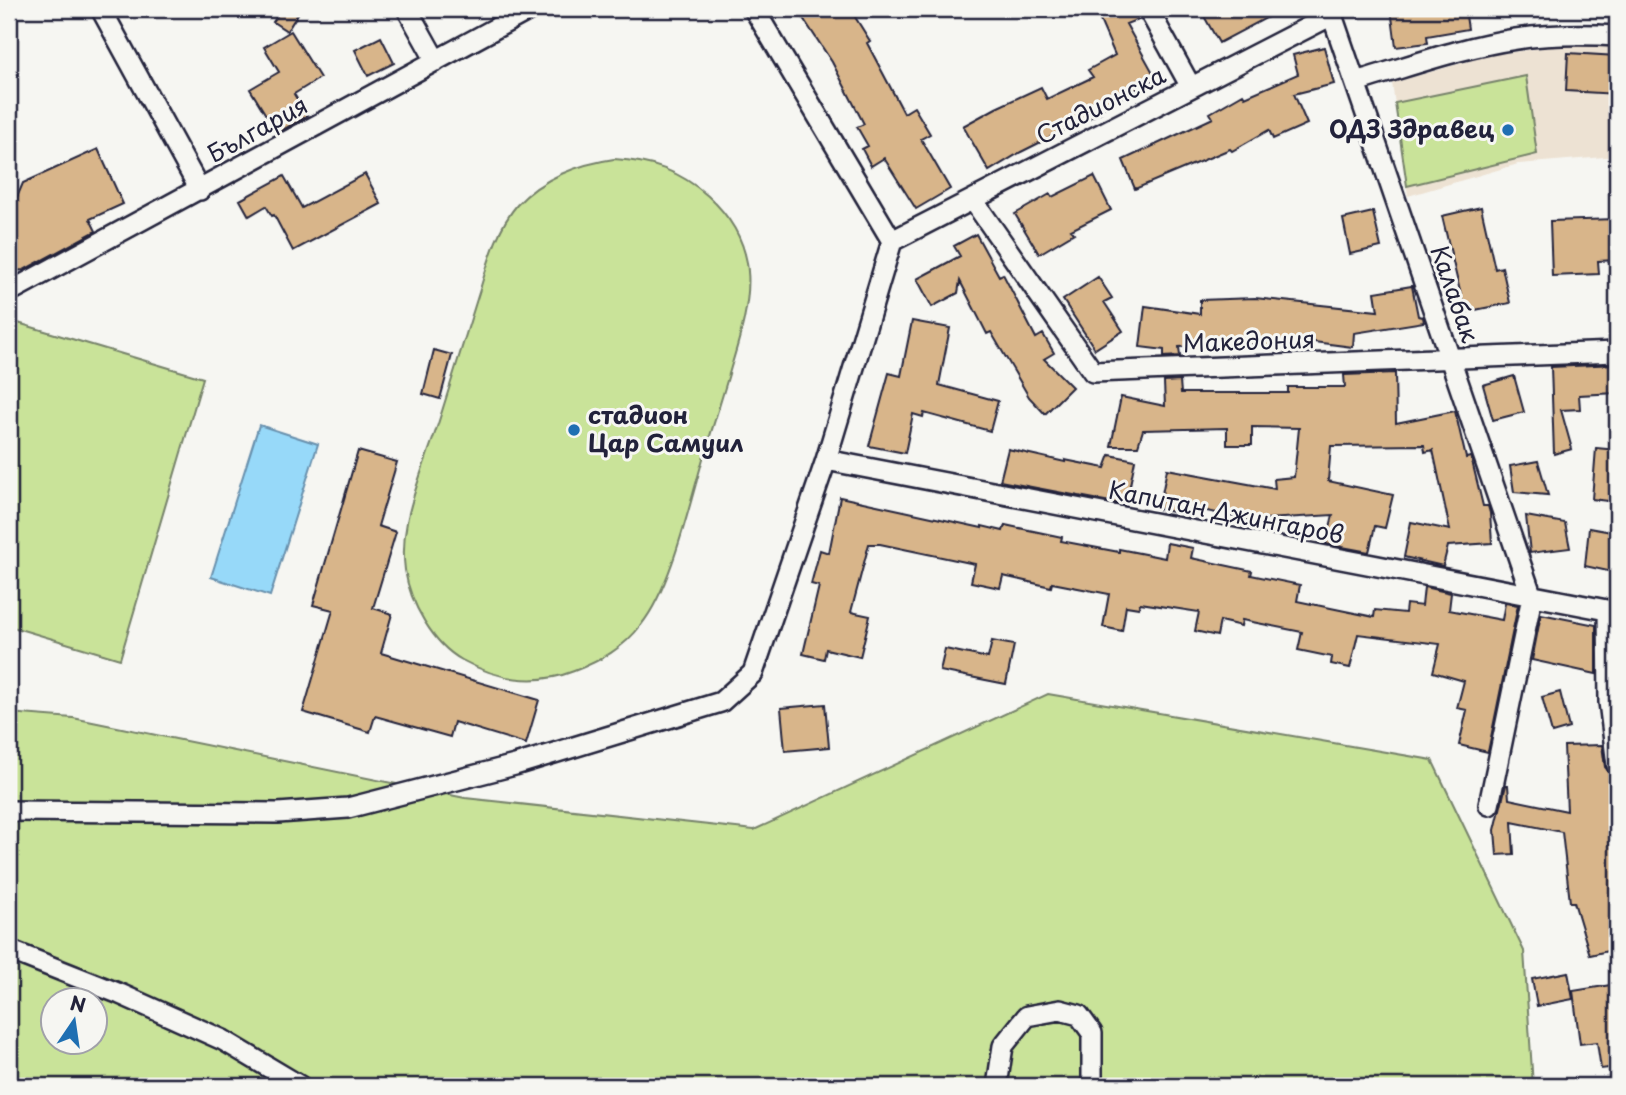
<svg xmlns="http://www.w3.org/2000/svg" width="1626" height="1095" viewBox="0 0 1626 1095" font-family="'Playpen Sans',sans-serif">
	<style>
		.built { fill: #ede2d3 }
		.green { fill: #c9e399; stroke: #76826a; stroke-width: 2; fill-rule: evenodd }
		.water { fill: #97d9f9; stroke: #6890ad; stroke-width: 2 }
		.building { fill: #d8b58a; stroke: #22223b; stroke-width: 2 }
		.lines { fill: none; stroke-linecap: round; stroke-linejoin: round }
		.street-casing { stroke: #22223b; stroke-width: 24 }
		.street { stroke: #f6f6f2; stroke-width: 19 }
		.poi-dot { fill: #1f6fb2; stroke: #f6f6f2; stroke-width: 2.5 }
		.labels { text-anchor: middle; stroke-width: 6; stroke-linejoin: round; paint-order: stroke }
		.street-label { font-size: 24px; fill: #22223b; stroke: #f6f6f2 }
		.poi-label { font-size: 24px; font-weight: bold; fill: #22223b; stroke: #f6f6f2; text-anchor: end }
	</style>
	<rect width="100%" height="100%" fill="#f6f6f2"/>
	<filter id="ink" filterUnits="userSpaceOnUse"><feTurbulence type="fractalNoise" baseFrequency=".0143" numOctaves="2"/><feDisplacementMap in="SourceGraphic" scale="14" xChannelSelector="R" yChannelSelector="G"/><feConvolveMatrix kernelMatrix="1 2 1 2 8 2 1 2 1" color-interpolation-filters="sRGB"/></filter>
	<g filter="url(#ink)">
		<path class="built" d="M1573 44 1617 48V156L1518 164 1408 196 1392 83 1490 55Z"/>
		<path class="green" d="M1526 76 1537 154 1407 186 1395 103Z
			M614 159C651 161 680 171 708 196 765 248 751 301 731 367 723 395 714 423 705 452 690 501 672 587 641 625 624 648 600 661 574 671 536 686 498 680 462 660 433 644 410 603 405 570 403 555 404 537 407 522 413 490 428 455 438 424 451 382 464 341 477 299 487 268 495 231 517 205 542 178 579 164 614 159Z
			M18 323 203 378 120 659 9 626V355Z
			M1048 694 1432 760 1524 951 1533 1086H9V713L73 718 465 798 754 830ZM52 1000H94V1042H52Z"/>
		<path class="water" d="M259 425 318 444 270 596 211 577Z"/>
		<path class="building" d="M282 9H301L287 31 273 22Z
			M797 9H850L870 41 867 43 904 113 914 107 930 134 921 139 950 189 916 209 884 158 871 166 862 149 868 146 857 127 864 124 832 62Z
			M1095 9H1136L1139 19 1126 24 1156 78 1100 110 1101 112 1021 152 989 171 963 126 996 108 1041 87 1047 99 1093 77 1088 70 1115 55Z
			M1200 9H1283L1219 43Z
			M1391 9H1465L1468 29 1427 36 1428 43 1396 47Z
			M291 31 320 78 294 94 307 116 277 133 250 89 279 72 264 47Z
			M381 37 394 63 368 76 355 50Z
			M1324 47 1334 84 1294 94 1307 124 1273 139 1269 130 1232 151 1230 149 1135 189 1123 160 1213 118 1210 113 1243 94 1245 97 1298 74 1293 55Z
			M1568 53 1617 56V94L1566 91Z
			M98 149 123 204 90 219 96 231 24 270 15 271 9 258V216L23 183Z
			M365 174 381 204 293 251 274 215 272 216 266 206 249 216 240 200 284 176 302 208Z
			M1094 176 1111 210 1071 230 1074 233 1039 254 1015 214 1050 194 1052 197Z
			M1481 207 1495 269 1502 267 1510 303 1465 312 1442 216Z
			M1373 212 1381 247 1350 254 1343 219Z
			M1617 219V260L1598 261 1599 274 1552 276 1550 221Z
			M976 234 999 276 1003 274 1036 338 1043 334 1054 353 1044 359 1072 387 1045 414 1029 397 991 332 987 334 960 281 958 293 932 307 917 279 960 256 954 246Z
			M1098 277 1112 298 1104 302 1123 331 1095 349 1063 300Z
			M1412 286 1418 316 1423 317 1424 322 1354 333 1353 347 1291 339 1290 349 1250 344 1179 347 1180 356 1164 357V350L1140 347 1145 306 1200 314V300L1255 298 1378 311 1375 292Z
			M912 321 950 328 939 385 998 401 990 431 924 413 923 417 913 414 905 453 869 446 889 373 901 376Z
			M434 350 452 355 440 399 423 394Z
			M1617 364V393L1579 395 1580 409 1561 410 1572 449 1554 454 1551 367Z
			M1395 373 1396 423 1455 411 1466 458 1471 457 1483 506H1488L1490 513 1492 543 1448 546 1443 566 1404 557 1411 522 1450 530 1433 450 1425 452 1424 445 1331 446 1328 481 1393 495 1385 528 1375 526 1369 552 1326 544 1333 515 1249 520 1193 508 1191 516 1159 509 1167 469 1275 489 1274 479 1294 477 1299 428 1252 427V445H1227V428L1143 430 1138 446H1111L1121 397 1165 406 1164 382 1180 381 1181 393H1288V387H1345L1344 375Z
			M1514 376 1524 412 1493 420 1483 385Z
			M1596 448 1617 450V502L1592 499Z
			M1008 449 1065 462V460L1105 468 1110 455 1135 460 1126 505 1000 481Z
			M358 451 397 462 378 526 396 532 373 608 392 614 381 653 539 700 526 744 454 722 450 737 375 716 370 732 303 712 333 610 313 605Z
			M1538 461 1548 495 1514 492 1510 466Z
			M840 497 982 528V526L1003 531 1005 525 1062 537 1061 541 1119 552V549L1165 558 1167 543 1193 548 1191 558 1252 571 1251 575 1300 585 1297 601 1374 617 1375 610 1405 613 1406 604 1422 606 1424 587 1451 593 1449 610 1502 620 1505 603 1518 605 1488 752 1459 745 1467 710 1457 708 1464 681 1433 672 1440 644 1358 634 1350 668 1331 664 1332 657 1298 650 1302 632 1242 620 1241 626 1220 621 1217 636 1195 631 1199 612 1140 603 1139 608 1126 606 1122 631 1103 627 1109 594 1052 583 1051 587 1003 576 1000 588 971 582 975 564 880 544H869L851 612 870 616 860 657 826 649 824 659 803 654 819 586 811 584 820 550 829 553Z
			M1526 516 1565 523 1570 548 1530 553Z
			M1589 528 1617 533V573L1585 566Z
			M1541 614 1596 625V674L1532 660Z
			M992 641 1014 645 1006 684 940 671 945 649 988 658Z
			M1560 692 1569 728 1552 733 1542 697Z
			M825 704 829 747 785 751 781 708Z
			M1602 745 1605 767 1613 776 1617 844V949L1590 955 1574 902H1570L1562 832 1512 822 1514 854 1497 855 1495 830 1506 785H1508L1509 799 1567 811 1564 746Z
			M1568 972 1573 999 1537 1006 1532 979Z
			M1617 984V1067L1601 1069 1597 1042 1580 1044 1573 991Z"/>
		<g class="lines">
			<defs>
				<path id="street" d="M101 9 200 190
					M407 9 436 61
					M1148 9 1191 87
					M1332 15 1532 597 1489 805
					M1355 82C1408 67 1461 47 1516 39 1550 34 1583 34 1617 36
					M973 200 1093 372 1617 352
					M892 241 1332 15 1337 9
					M9 292 531 9
					M826 460 1617 612
					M1608 611 1609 702 1617 765
					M9 811 278 813 348 808 515 765 721 702 753 673 826 460 892 241 754 9
					M9 950 120 994 223 1040 300 1086
					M997 1086 1003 1046 1027 1016 1060 1010 1079 1015 1092 1033V1086"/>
			</defs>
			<use href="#street" class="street-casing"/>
			<use href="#street" class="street"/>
		</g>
	</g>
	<g class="poi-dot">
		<circle cx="1508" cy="130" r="7"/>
		<circle cx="574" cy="430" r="7"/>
	</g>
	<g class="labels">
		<g class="street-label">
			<text transform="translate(1101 106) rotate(-27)" y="8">Стадионска</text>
			<text transform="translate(258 130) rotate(-29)" y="8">България</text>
			<text transform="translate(1454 294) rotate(71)" y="8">Калабак</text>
			<text transform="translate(1249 342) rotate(-2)" y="8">Македония</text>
			<text transform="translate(1226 513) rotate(11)" y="8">Капитан Джингаров</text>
		</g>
		<g class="poi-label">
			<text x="1494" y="138">ОДЗ Здравец</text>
			<text x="588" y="424" text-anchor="start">стадион<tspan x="588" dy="28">Цар Самуил</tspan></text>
		</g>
	</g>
	<rect width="1626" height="1095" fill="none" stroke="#f6f6f2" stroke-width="35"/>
	<rect x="18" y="18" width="1591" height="1060" fill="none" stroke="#22223b" stroke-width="2.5" filter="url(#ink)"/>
	<g transform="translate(74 1021) rotate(13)"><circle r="33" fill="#f6f6f2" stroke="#a1a1a9" stroke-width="2"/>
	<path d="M0-5L12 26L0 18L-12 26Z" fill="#1f6fb2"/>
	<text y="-10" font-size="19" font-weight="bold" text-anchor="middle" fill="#22223b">N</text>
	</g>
</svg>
